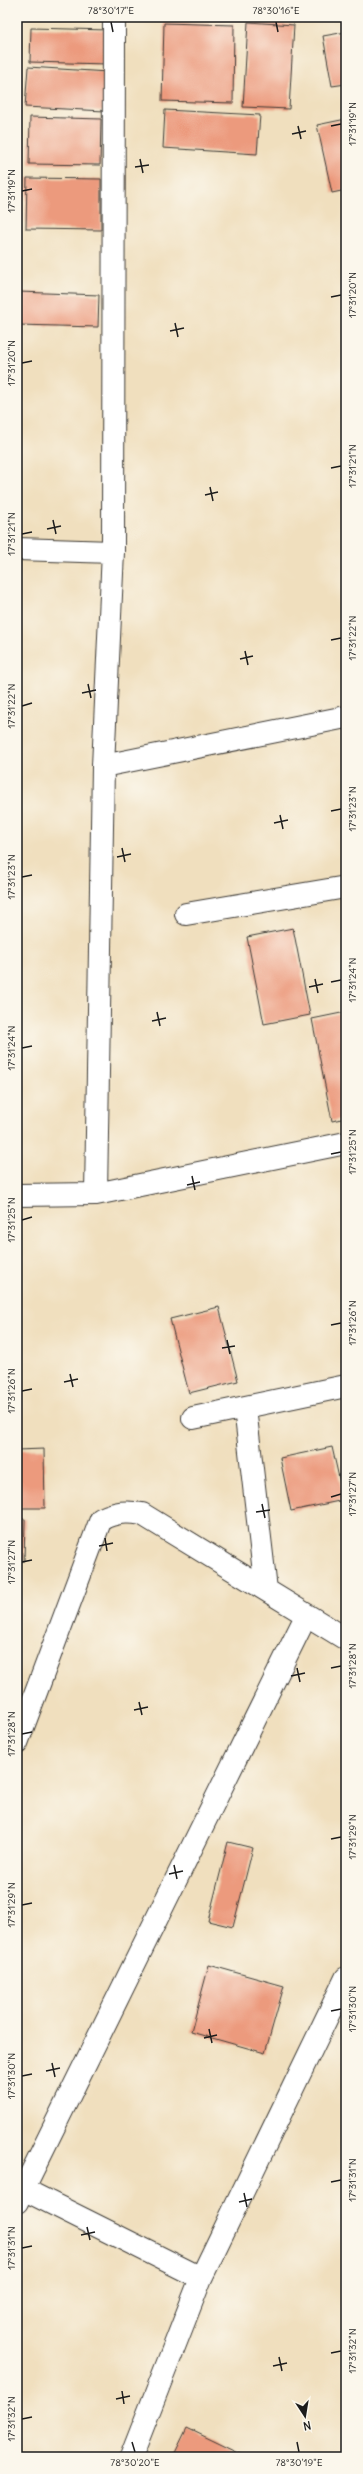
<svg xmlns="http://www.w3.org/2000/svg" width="363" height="2474" viewBox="0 0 363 2474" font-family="Delius,sans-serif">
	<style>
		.building { fill: #ec9a7d }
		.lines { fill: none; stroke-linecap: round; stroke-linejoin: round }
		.minor-casing { stroke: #3c3934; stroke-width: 24 }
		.minor { stroke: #fff; stroke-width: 22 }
		.ticks { fill: none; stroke: #1c1c1c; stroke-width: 1.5 }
		.neatline { fill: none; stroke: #1c1c1c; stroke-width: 1.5 }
		.ticks-label { font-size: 10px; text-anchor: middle; fill: #1c1c1c }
	</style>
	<rect width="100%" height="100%" fill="#fbf7ec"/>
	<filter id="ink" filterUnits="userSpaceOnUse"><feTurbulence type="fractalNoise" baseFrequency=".025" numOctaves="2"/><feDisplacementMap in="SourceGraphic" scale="8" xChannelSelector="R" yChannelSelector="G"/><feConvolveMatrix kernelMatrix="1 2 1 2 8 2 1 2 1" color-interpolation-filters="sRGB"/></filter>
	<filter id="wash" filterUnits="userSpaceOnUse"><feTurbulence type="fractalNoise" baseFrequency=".012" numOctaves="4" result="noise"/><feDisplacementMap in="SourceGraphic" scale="16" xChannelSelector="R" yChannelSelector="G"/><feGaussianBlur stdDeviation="0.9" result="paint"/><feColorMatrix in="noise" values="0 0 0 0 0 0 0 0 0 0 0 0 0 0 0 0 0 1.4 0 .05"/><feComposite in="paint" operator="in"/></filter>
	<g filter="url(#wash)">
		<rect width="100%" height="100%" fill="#f0dfbe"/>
		<g id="blocks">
			<path class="building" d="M248 22 294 25 289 109 243 107Z
				M164 23 234 25 233 103 162 101Z
				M31 28 108 30 107 64 30 62Z
				M346 32V84L332 86 323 36Z
				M17 55H20L18 86H17Z
				M28 67 108 72 105 111 25 107Z
				M165 110 260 115 257 154 163 148Z
				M30 117 101 119 100 165 29 164Z
				M346 119V190L332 193 317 125Z
				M27 178 101 179V230L26 229Z
				M19 292 99 295 98 327 18 325Z
				M293 928 310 1015 264 1024 247 937Z
				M346 1012V1118L332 1121 312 1019Z
				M219 1307 238 1381 189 1393 170 1319Z
				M332 1447 344 1500 291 1511 280 1458Z
				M44 1449 45 1508H17V1450Z
				M17 1519H25L24 1561H17Z
				M228 1842 253 1848 233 1927 208 1921Z
				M209 1965 284 1986 265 2053 191 2032Z
				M187 2428 247 2457H173Z"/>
		</g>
	</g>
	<g filter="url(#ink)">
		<use href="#blocks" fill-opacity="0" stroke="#3c3934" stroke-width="1"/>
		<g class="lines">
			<defs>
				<path id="minor" d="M17 549 113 552
					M103 766 346 717
					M186 914 346 887
					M96 1194 103 766 113 552 114 17
					M17 1195 96 1194 346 1143
					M245 1408 266 1590
					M193 1418 346 1386
					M17 1743 101 1519C116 1512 126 1511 142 1514L346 1639
					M17 2186 201 2278
					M17 2202 306 1616
					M131 2457 201 2278 346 1978"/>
			</defs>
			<use href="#minor" class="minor-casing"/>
			<use href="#minor" class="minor"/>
		</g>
	</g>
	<path class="ticks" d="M111 22 113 32M276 22 278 32M298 126 301 139M331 126 341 124M292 134 306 131M140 159 143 173M135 167 149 165M22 191 32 189M331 297 341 295M175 323 178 337M170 331 184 328M22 363 32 361M331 468 341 466M210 487 213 501M205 495 218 492M53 520 56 534M47 529 61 526M22 534 32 532M331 640 341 638M245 651 248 665M240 659 253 656M88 684 91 698M82 693 96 690M22 706 32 703M331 811 341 809M280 815 283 829M274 823 288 820M122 848 125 862M117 857 131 854M22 877 32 875M315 979 318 993M331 982 341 980M309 987 323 984M157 1012 160 1026M152 1021 166 1018M22 1048 32 1046M331 1154 341 1152M192 1176 195 1190M187 1185 200 1182M22 1220 32 1217M331 1325 341 1323M227 1340 230 1354M222 1348 235 1346M70 1374 73 1387M64 1382 78 1379M22 1391 32 1389M331 1497 341 1494M262 1504 265 1518M256 1512 270 1510M105 1538 107 1551M99 1546 113 1543M22 1562 32 1560M297 1668 300 1682M331 1668 341 1666M291 1676 305 1673M139 1702 142 1715M134 1710 148 1707M22 1734 32 1732M331 1839 341 1837M174 1865 177 1879M169 1874 183 1871M22 1905 32 1903M331 2011 341 2009M209 2029 212 2043M204 2038 217 2035M52 2063 55 2077M46 2071 60 2068M22 2076 32 2074M331 2182 341 2180M244 2193 247 2207M239 2202 252 2199M87 2227 90 2240M81 2235 95 2232M22 2248 32 2246M331 2353 341 2351M279 2357 282 2371M273 2366 287 2363M122 2391 124 2404M116 2399 130 2396M22 2419 32 2417M132 2442 135 2452M297 2442 299 2452"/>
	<rect width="363" height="2474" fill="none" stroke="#fbf7ec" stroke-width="44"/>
	<g transform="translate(305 2416) rotate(168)" stroke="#fbf7ec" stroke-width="3" paint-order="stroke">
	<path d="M0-3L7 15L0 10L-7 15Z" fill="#1c1c1c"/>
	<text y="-6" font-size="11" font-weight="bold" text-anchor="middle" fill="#1c1c1c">N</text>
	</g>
	<rect x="22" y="22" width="319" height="2430" class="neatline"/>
	<g class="ticks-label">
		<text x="111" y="14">78°30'17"E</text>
		<text x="276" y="14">78°30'16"E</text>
		<text transform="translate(352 124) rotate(-90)" y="4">17°31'19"N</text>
		<text transform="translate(11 191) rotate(-90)" y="4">17°31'19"N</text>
		<text transform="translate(352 295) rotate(-90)" y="4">17°31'20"N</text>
		<text transform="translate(11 363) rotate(-90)" y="4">17°31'20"N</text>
		<text transform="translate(352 466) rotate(-90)" y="4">17°31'21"N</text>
		<text transform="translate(11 534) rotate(-90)" y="4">17°31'21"N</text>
		<text transform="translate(352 638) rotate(-90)" y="4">17°31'22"N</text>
		<text transform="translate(11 706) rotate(-90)" y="4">17°31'22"N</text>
		<text transform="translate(352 809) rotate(-90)" y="4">17°31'23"N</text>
		<text transform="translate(11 877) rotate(-90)" y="4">17°31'23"N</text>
		<text transform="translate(352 980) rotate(-90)" y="4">17°31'24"N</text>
		<text transform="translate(11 1048) rotate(-90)" y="4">17°31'24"N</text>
		<text transform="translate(352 1152) rotate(-90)" y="4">17°31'25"N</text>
		<text transform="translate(11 1220) rotate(-90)" y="4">17°31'25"N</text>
		<text transform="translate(352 1323) rotate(-90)" y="4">17°31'26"N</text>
		<text transform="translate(11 1391) rotate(-90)" y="4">17°31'26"N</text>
		<text transform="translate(352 1494) rotate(-90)" y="4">17°31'27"N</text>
		<text transform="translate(11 1562) rotate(-90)" y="4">17°31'27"N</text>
		<text transform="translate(352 1666) rotate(-90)" y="4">17°31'28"N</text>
		<text transform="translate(11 1734) rotate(-90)" y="4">17°31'28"N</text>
		<text transform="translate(352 1837) rotate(-90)" y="4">17°31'29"N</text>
		<text transform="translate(11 1905) rotate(-90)" y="4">17°31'29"N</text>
		<text transform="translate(352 2009) rotate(-90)" y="4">17°31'30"N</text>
		<text transform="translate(11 2076) rotate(-90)" y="4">17°31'30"N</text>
		<text transform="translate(352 2180) rotate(-90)" y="4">17°31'31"N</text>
		<text transform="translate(11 2248) rotate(-90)" y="4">17°31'31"N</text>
		<text transform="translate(352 2351) rotate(-90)" y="4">17°31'32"N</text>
		<text transform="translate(11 2419) rotate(-90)" y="4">17°31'32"N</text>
		<text x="135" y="2466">78°30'20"E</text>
		<text x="299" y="2466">78°30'19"E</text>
	</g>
</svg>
